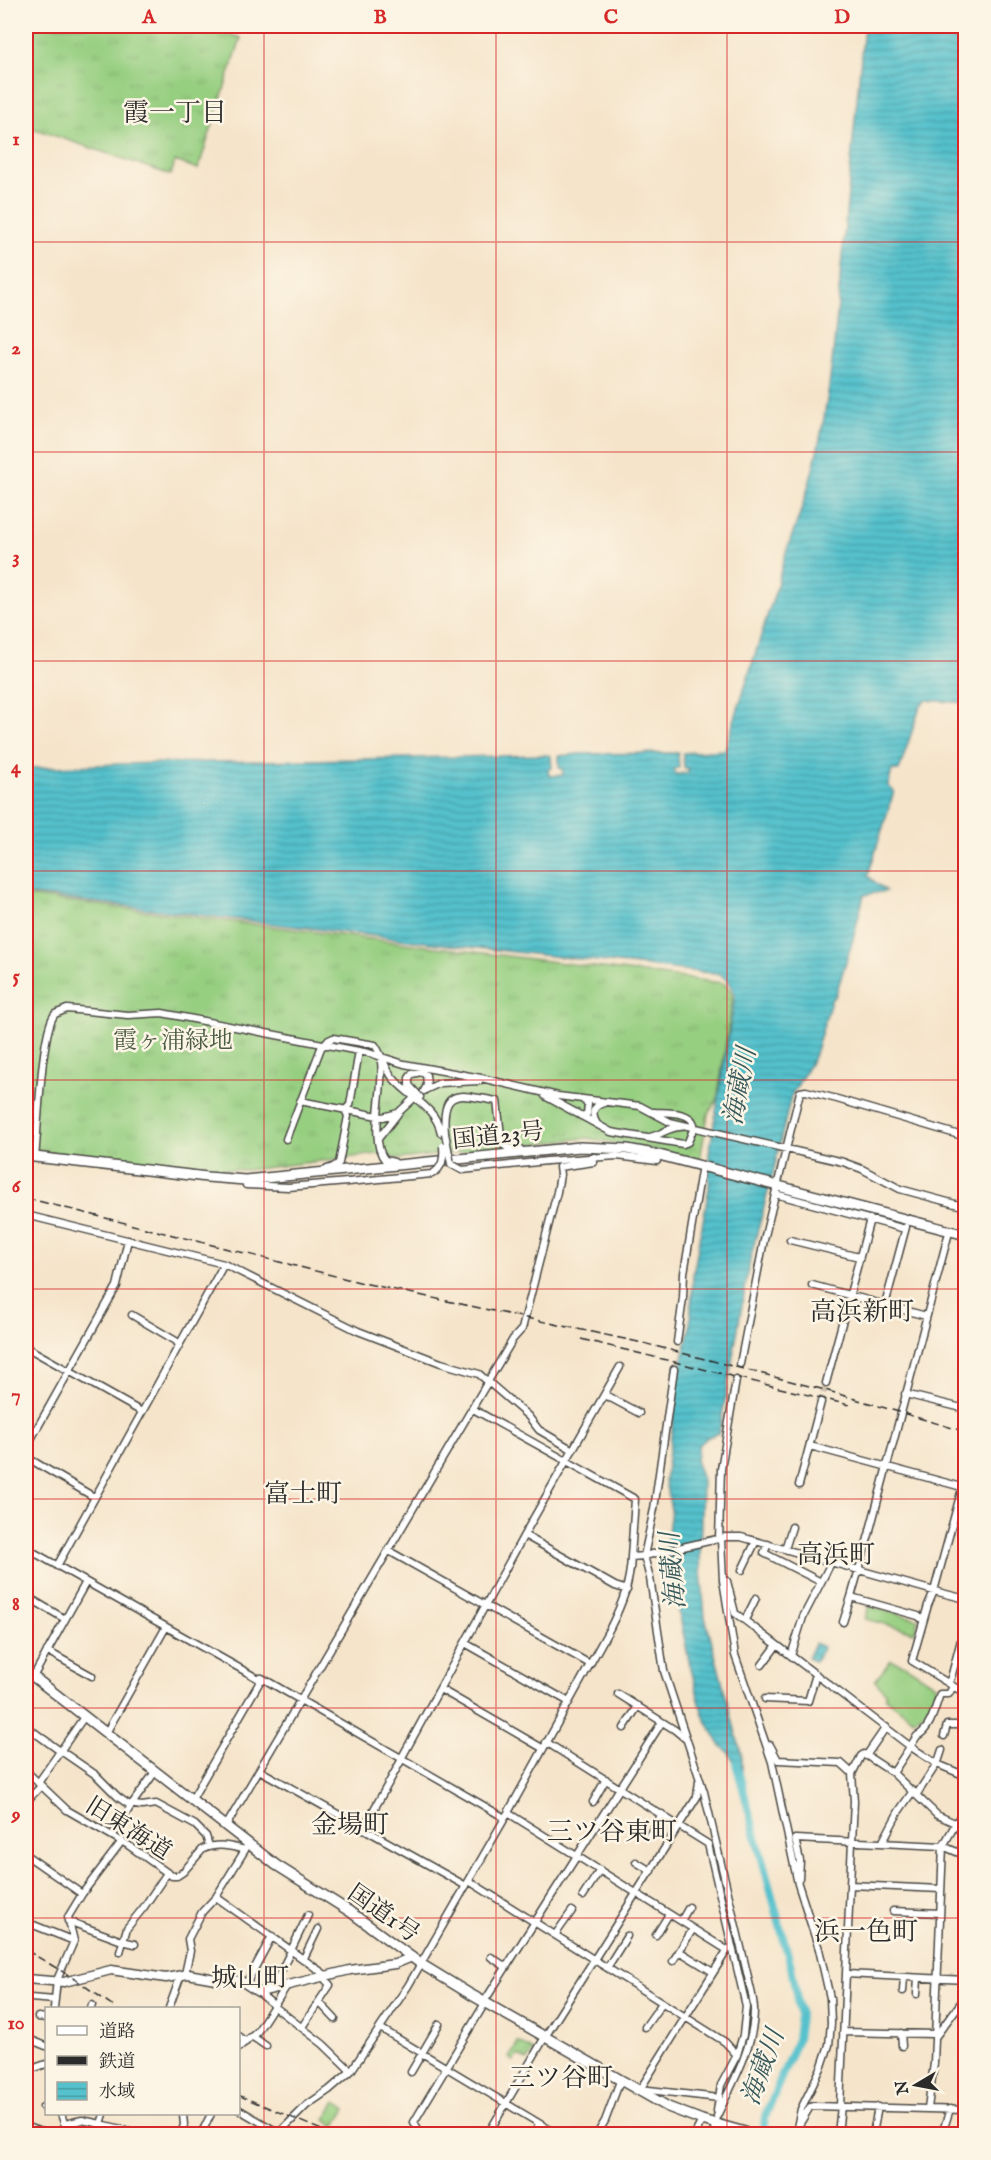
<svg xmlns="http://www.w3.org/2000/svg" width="991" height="2160" viewBox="0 0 991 2160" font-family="'IM FELL English','Noto Serif JP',serif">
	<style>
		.grass { fill: url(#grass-tufts); stroke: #617d56; stroke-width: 1.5 }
		.garden { fill: url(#garden-furrows); stroke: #617d56; stroke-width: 1.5 }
		.pitch { fill: #97cf81; stroke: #617d56; stroke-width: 1.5 }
		.water { fill: url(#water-rules); stroke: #40767c; stroke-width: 1.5 }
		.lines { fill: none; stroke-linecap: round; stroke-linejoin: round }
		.river { stroke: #54c1cc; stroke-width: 8 }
		.minor-tunnel { stroke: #cdbfaa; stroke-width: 6; stroke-dasharray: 6 3; stroke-linecap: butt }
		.minor-casing { stroke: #494743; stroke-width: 9 }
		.major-casing { stroke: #494743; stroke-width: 11 }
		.highway-casing { stroke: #494743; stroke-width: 12 }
		.minor { stroke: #fff; stroke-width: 6 }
		.major { stroke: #fff; stroke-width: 8 }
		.highway { stroke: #fff; stroke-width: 9 }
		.rail { stroke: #2b2b2b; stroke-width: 1.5; stroke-dasharray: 9 4.5; stroke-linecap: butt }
		.minor-bridge-casing { stroke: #494743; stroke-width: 9; stroke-linecap: butt }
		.minor-bridge { stroke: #fff; stroke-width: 6 }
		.grid { fill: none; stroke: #d62828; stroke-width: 1.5; stroke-opacity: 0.55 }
		.labels { text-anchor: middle; stroke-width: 5; stroke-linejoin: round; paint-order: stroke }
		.park-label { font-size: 24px; fill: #4b5c45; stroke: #fcf5e5 }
		.street-label { font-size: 24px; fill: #2b2b2b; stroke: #fcf5e5 }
		.neighbourhood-label { font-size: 26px; fill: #2b2b2b; stroke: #fcf5e5 }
		.water-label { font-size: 26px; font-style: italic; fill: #37585b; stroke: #fcf5e5 }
		.neatline { fill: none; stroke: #d62828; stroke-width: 2 }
		.grid-label { font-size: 20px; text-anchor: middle; font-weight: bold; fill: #d62828 }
	</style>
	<defs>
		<pattern id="grass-tufts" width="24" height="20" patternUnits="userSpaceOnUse" patternTransform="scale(1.5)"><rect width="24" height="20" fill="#97cf81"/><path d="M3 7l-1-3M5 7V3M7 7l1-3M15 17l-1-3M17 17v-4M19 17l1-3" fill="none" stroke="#82b270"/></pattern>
		<pattern id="garden-furrows" width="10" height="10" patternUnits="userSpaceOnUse" patternTransform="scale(1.5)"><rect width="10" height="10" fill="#97cf81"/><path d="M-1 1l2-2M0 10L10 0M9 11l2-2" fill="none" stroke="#82b270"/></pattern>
		<pattern id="water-rules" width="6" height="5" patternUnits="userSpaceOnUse" patternTransform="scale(1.5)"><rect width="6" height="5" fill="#54c1cc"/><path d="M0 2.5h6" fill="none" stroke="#469da6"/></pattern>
	</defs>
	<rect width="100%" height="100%" fill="#fcf5e5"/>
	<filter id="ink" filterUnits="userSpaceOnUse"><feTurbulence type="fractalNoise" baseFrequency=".0167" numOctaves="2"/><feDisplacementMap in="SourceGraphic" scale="12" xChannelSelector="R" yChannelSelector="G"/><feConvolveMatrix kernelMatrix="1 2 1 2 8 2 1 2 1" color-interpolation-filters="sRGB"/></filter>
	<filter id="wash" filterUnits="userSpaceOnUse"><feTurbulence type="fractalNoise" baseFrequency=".008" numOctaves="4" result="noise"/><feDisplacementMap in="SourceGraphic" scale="24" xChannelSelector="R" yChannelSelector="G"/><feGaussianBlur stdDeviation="1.35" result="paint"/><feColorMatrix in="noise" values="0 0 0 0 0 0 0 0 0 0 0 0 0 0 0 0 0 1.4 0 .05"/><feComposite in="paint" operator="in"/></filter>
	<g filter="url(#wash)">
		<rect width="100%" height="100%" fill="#f5e4ca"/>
		<path class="grass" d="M26 26H204L241 38 198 169 175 161 171 175 26 126Z
			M26 896 723 983 730 990 733 997 717 1100 708 1114 700 1159 587 1138 399 1159 377 1154 247 1170 201 1168 26 1150Z"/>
		<path class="garden" d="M518 2042 534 2051 528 2061 518 2055 514 2061 509 2058Z"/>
		<path class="pitch" d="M869 1606 918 1619 915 1632 865 1619Z
			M891 1660 905 1665 936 1685 937 1690 927 1711 913 1719 886 1698 885 1692 875 1681Z
			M336 2102 346 2109 335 2127 325 2120Z"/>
		<path class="water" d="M864 26H965V703L925 700 920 707 899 771 892 770 888 786 894 791 868 876 886 891 864 895 852 943 835 997 832 998 814 1057 791 1096 774 1169 751 1256 719 1433 708 1437 698 1446 696 1462 702 1480 700 1558 705 1617 742 1756V1778L730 1754 720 1745 703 1715 689 1661 666 1548 671 1509 665 1481 680 1370 690 1326 693 1275 709 1188V1154L735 996 730 983 720 974 440 944 26 894V767L31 768 120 764 545 755 551 756 552 768 548 769 549 776 563 775 562 768H559V756L580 754 678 753 679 768 674 769 675 774 688 773V768H684L683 753 725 750 769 610C778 588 781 563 790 541 827 447 834 356 842 256 849 179 856 102 864 26Z
			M815 1643 823 1647 815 1662 808 1658Z"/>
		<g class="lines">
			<path class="river" d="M736 1763 791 1966 800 2016 797 2039 765 2117 763 2134"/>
		</g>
	</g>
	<g filter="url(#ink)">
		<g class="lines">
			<path class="minor-tunnel" d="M821 1402 826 1383"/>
			<defs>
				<path id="minor" d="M381 1062C385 1086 368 1141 385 1160L394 1162
					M425 1090 440 1083 479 1081
					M545 1096 611 1132 683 1144 688 1142 692 1132
					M420 1097 409 1085V1078L412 1074 421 1072 426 1075 427 1085 424 1091
					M300 1101 383 1117 398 1113 412 1100
					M345 1110 350 1105 359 1051
					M654 1112C666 1113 690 1111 694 1124
					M581 1116 587 1114 588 1104 583 1100
					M597 1124C591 1115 592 1106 604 1103
					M445 1133C441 1086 460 1095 497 1101L502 1144 508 1148 520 1149
					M650 1137C661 1135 669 1127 680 1127
					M286 1139 321 1048 327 1041 333 1038 375 1045C382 1055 385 1068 393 1078 409 1097 436 1107 441 1133
					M378 1139 397 1115
					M35 1158C38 1131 41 1030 55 1014L67 1009 128 1015 162 1013 369 1053 404 1064 481 1078 558 1096 640 1106 670 1122 843 1162 862 1169 900 1189 966 1207
					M547 1161 617 1156 657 1161
					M327 1169 333 1167 339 1163 348 1116 345 1110
					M246 1185 288 1187 348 1182
					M775 1194 905 1229
					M26 1215 224 1264 358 1331 441 1363 479 1374 528 1416 539 1430 573 1450
					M790 1240 859 1257
					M812 1285 926 1316
					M885 1305 906 1227
					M132 1315 176 1341 179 1345
					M677 1342 683 1298 684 1273 701 1171
					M26 1347 142 1412
					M740 1364 764 1240 800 1092 806 1091 837 1099 966 1137
					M674 1369 654 1509 644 1556 650 1578 664 1671 704 1792 748 1977C750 1988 754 1999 754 2010 754 2047 732 2084 717 2116
					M826 1383 870 1219
					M905 1394 966 1409
					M605 1395 639 1413
					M473 1409 635 1499 631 1557
					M810 1446 962 1487
					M26 1448 117 1286 128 1240
					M26 1457 94 1497
					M966 1474 934 1591 966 1599
					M799 1485 821 1402
					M870 1530 948 1236
					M870 1531 851 1597 918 1616 923 1620
					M524 1535 615 1586 627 1590
					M721 1539 723 1580 735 1655 772 1762 798 1884 819 1949 830 1998 831 2023 829 2045 822 2066 801 2109 796 2132
					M719 1540 721 1469 736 1380
					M768 1544 764 1553 821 1582
					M26 1548 257 1678H262L505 1818
					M785 1549 792 1527
					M389 1551 590 1664
					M57 1566 224 1264
					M742 1570 756 1541
					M727 1581 735 1613 911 1747 937 1764 966 1776
					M26 1596 65 1619
					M745 1620 756 1598
					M843 1622 851 1597
					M465 1643 569 1702
					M47 1651 92 1676
					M791 1656 803 1617 831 1563
					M762 1665 777 1645
					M33 1677 86 1582
					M948 1683 951 1678 966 1621
					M440 1689 542 1748
					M962 1692 966 1679
					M618 1694 675 1730 687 1740
					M765 1699 808 1701 816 1674
					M966 1705V1708
					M27 1727 60 1751
					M624 1728 638 1706
					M106 1733 166 1627
					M944 1736 947 1725H966
					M546 1742 679 1826
					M770 1745 778 1760 841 1763 852 1773
					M61 1751 96 1775 118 1797 128 1804 142 1806 156 1804 195 1825 206 1836 209 1846
					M866 1756 886 1727
					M401 1759 524 1535 620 1367
					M259 1770 466 1886
					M26 1771 67 1810 128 1845 172 1876H177L183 1872 203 1849C217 1843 231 1846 245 1850L248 1844
					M893 1773 917 1736C931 1729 935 1708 940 1694H949L953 1686
					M38 1783 84 1717
					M917 1794 938 1762 942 1750
					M192 1799 262 1678
					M26 1802 41 1786
					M593 1802 606 1779
					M508 1813 727 1950
					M226 1826 513 1339 522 1329 557 1192 560 1175 559 1167 594 1162V1157
					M679 1826 708 1844 746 2006 743 2035 737 2055 721 2085 717 2111
					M363 1829 402 1759
					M113 1835 132 1804 155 1772
					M648 1837 662 1814
					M882 1843 899 1811 913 1791
					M943 1846 966 1856
					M26 1855 82 1894
					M636 1862 651 1871
					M799 1878 800 1861 795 1839 943 1846
					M469 1881 725 2042 737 2055
					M850 1885 941 1889
					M583 1896 600 1870
					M216 1897 327 1976
					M893 1911 940 1913
					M68 1921 122 1941 135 1944
					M681 1921 689 1907
					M26 1922 74 1941
					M555 1935 572 1911
					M656 1935 669 1914
					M679 1951 713 1972
					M120 1952 127 1928 144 1907 167 1873
					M491 1957 506 1967
					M304 1958 318 1929
					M673 1961 693 1929
					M607 1968 627 1936
					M185 1974 190 1951 188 1939 202 1912 216 1897 245 1850
					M846 1974 966 1980
					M246 1984 272 1936
					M272 1990 308 1915
					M903 1991 904 1977
					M258 1992 275 2006
					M917 1994 918 1978
					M30 1998 55 2000
					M319 2002 335 2019
					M484 2002 662 1722
					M275 2007 323 2044 351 2071
					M54 2008 57 1980 74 1941 68 1917 82 1894 122 1841
					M91 2008 92 2005
					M169 2008 181 1975
					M38 2017 46 2018
					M302 2027 330 1985 323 1977
					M645 2027 662 2003
					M380 2028 557 2134
					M843 2032 934 2034
					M901 2033 902 2046
					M238 2036 246 2042
					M936 2036 966 1996
					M253 2037 266 2046
					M26 2038 46 2046
					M238 2048 257 2032 286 1987
					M26 2071 46 2064
					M411 2072 439 2024
					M640 2089 719 2098
					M639 2091 728 1949
					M840 2106 851 1863 854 1801 852 1774 861 1756 864 1754 893 1773 937 1815 966 1828
					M43 2107 46 2109
					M928 2108 934 2063 943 1846 963 1811 966 1800
					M238 2109 279 2133
					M61 2114 68 2134
					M104 2114 101 2124 142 2134
					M65 2124 82 2120 101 2124 98 2134
					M799 2125 810 2107 813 2106 966 2110
					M874 2133 885 2134
					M26 2134 27 2127 47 2134
					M181 2134 184 2125 183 2114
					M201 2134 211 2114
					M278 2134 307 2105 329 2090 351 2071 408 1986 505 1818 610 1628C622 1604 630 1584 631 1557L644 1556 726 1537H741L934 1591 928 1605 912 1661 966 1694
					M421 2134 414 2122 485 2003
					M488 2134 545 2037 697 1797 699 1781
					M534 2134 539 2124
					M597 2134 605 2121 620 2081
					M695 2134 702 2120
					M713 2134 716 2121
					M838 2134 841 2106
					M873 2134 878 2107
					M942 2134 950 2109"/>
				<path id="major" d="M26 1979 64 1982 111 1970 166 1978 188 1974 221 1980 241 1981 258 1992 264 1991 350 1970 395 1964 412 1957"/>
				<path id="highway" d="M26 1156 207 1177 245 1180 580 1147 627 1149 659 1155 966 1235
					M26 1671 276 1865 349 1911 421 1964 470 1994 668 2107 702 2120 752 2134"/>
			</defs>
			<use href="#minor" class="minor-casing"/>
			<use href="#major" class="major-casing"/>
			<use href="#highway" class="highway-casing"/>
			<use href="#minor" class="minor"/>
			<use href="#major" class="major"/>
			<use href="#highway" class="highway"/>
			<path class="rail" d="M26 1198 363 1283 643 1343 825 1390 966 1432
				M581 1339 849 1405
				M26 1950 75 1979 116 2008
				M238 2095 331 2134"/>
			<defs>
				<path id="minor-bridge" d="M445 1133 451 1164 462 1170 547 1161
					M348 1182 432 1174C443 1168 444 1158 443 1146"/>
			</defs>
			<use href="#minor-bridge" class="minor-bridge-casing"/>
			<use href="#minor-bridge" class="minor-bridge"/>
		</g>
	</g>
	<path class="grid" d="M264 26V2134M496 26V2134M727 26V2134M26 242H966M26 452H966M26 661H966M26 871H966M26 1080H966M26 1289H966M26 1499H966M26 1708H966M26 1918H966"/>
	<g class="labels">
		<g class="park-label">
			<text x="173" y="1048">霞ヶ浦緑地</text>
		</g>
		<g class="street-label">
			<text transform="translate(498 1135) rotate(-6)" y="8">国道23号</text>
			<text transform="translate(129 1828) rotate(32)" y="8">旧東海道</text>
			<text transform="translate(384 1913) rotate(35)" y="8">国道1号</text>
		</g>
		<g class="neighbourhood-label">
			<text x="175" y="121">霞一丁目</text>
			<text x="862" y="1320">高浜新町</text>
			<text x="303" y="1502">富士町</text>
			<text x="836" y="1563">高浜町</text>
			<text x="350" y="1833">金場町</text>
			<text x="612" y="1840">三ツ谷東町</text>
			<text x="866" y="1940">浜一色町</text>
			<text x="250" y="1986">城山町</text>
			<text x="561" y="2086">三ツ谷町</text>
		</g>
		<g class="water-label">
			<text transform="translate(739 1086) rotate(-79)" y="9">海蔵川</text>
			<text transform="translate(672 1571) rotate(-95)" y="9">海蔵川</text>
			<text transform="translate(762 2067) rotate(-70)" y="9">海蔵川</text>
		</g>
	</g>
	<rect width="991" height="2160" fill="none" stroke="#fcf5e5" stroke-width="66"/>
	<rect x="45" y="2007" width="195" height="108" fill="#fcf5e5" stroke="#a8a49b" stroke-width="1.5"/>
	<rect x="57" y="2026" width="30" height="9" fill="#ffffff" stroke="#a8a49b" stroke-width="1.5"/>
	<text x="99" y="2037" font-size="18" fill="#2b2b2b">道路</text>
	<rect x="57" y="2056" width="30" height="9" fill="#2b2b2b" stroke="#a8a49b" stroke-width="1.5"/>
	<text x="99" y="2067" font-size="18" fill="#2b2b2b">鉄道</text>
	<rect x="57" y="2082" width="30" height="18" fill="url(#water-rules)" stroke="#a8a49b" stroke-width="1.5"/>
	<text x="99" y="2097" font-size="18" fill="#2b2b2b">水域</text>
	<g transform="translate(916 2085) rotate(260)" stroke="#fcf5e5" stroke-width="4.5" paint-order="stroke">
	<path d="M0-4.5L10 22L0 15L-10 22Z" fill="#2b2b2b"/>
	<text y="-9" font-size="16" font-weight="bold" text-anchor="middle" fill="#2b2b2b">N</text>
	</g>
	<rect x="33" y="33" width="925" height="2094" class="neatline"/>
	<g class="grid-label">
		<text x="149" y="23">A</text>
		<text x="380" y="23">B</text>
		<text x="611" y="23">C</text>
		<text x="842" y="23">D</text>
		<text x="16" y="145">1</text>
		<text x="16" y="354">2</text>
		<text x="16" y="563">3</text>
		<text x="16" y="773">4</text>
		<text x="16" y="982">5</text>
		<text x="16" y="1192">6</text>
		<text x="16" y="1401">7</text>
		<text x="16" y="1610">8</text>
		<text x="16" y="1820">9</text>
		<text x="16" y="2029">10</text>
	</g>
</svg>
